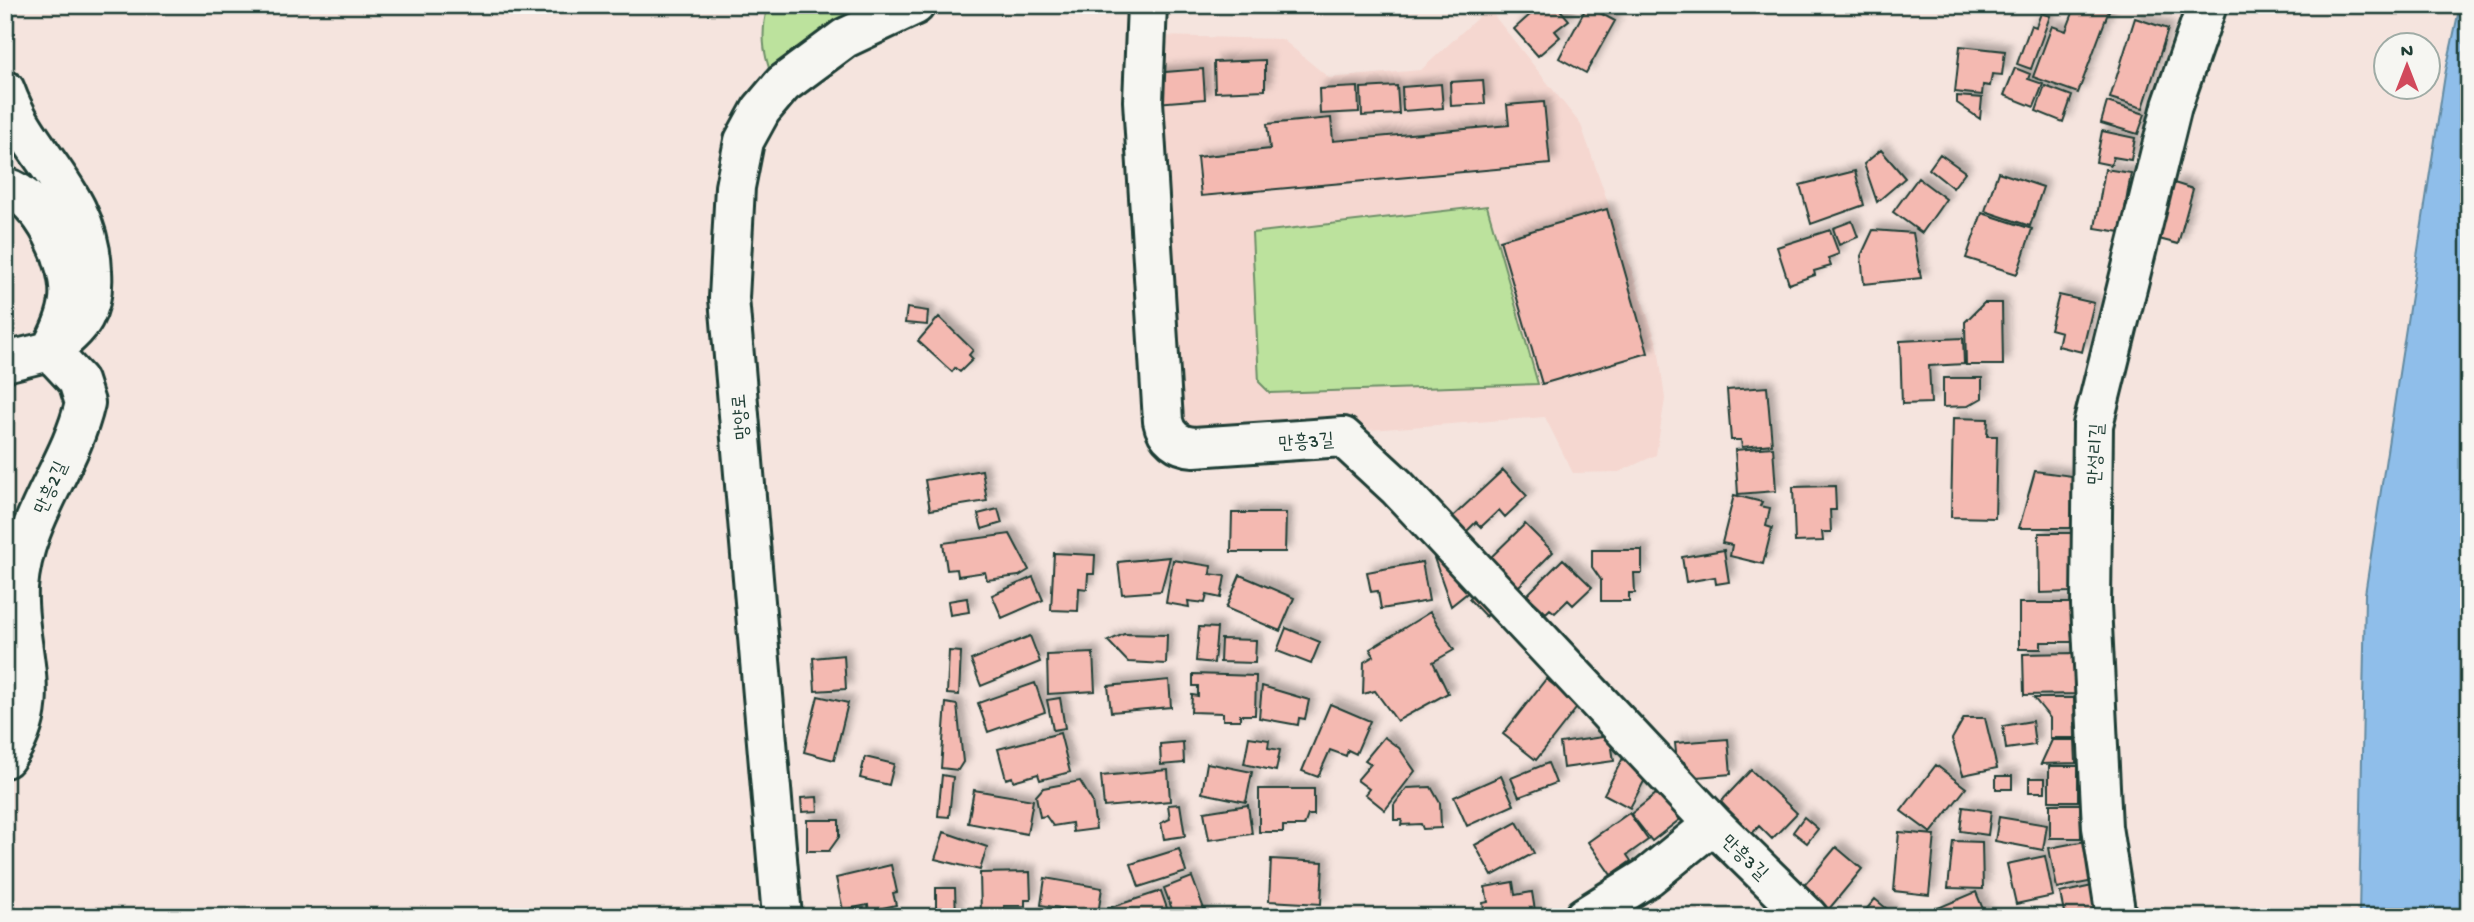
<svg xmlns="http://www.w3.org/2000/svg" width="2474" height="922" viewBox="0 0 2474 922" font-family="'Gochi Hand','Poor Story',sans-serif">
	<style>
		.built { fill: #f5d7d0 }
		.green { fill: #bce29d; stroke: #6e9068; stroke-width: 2 }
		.water { fill: #8fbeea; stroke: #628aa1; stroke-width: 2 }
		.building { fill: #f4b9b1; stroke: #1f3d34; stroke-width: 2; filter: url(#shadow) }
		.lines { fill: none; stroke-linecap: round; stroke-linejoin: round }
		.minor-casing { stroke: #1f3d34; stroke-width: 44 }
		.major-casing { stroke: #1f3d34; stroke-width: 44 }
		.minor { stroke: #f6f6f2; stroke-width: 38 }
		.major { stroke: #f6f6f2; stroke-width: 38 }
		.labels { text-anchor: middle; stroke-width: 7; stroke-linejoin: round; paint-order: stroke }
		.street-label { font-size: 19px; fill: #1f3d34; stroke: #f6f6f2 }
	</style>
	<defs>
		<filter id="shadow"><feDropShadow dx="6" dy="-6" stdDeviation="3.5" flood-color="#0004"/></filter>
	</defs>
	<rect width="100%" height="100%" fill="#f5e4de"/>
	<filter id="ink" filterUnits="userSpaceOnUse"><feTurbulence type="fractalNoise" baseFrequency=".0143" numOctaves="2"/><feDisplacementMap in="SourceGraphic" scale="14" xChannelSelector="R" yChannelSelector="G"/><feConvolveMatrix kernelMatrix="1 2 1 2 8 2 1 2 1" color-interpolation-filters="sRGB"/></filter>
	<g filter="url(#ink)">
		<path class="built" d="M1488 8 1581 125 1658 346 1665 399 1656 455 1619 472 1573 473 1545 417 1343 432 1169 427 1158 36 1282 39 1329 78 1421 70Z"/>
		<path class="green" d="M768 5H853L845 38 778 90C764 61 759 37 768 5Z
			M1487 206 1538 384 1270 393 1259 382 1252 233Z"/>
		<path class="water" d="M2460 5H2469V917H2359L2365 594 2445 75Z"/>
		<path class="building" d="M1541 5H1556L1569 20 1555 31 1560 37 1538 56 1514 29Z
			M2076 5H2111L2078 93 2033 77 2052 26 2066 31Z
			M1587 6 1615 21 1586 73 1559 58Z
			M2041 13 2050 16 2031 69 2017 64 2031 25 2036 27Z
			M2135 18 2168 29 2143 108 2110 98Z
			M1960 46 2005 51 2002 75 1992 74 1990 86 1983 85 1982 95 1955 92Z
			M1265 60V90L1215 92 1214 62Z
			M2015 68 2030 74 2028 79 2043 84 2034 107 2004 95Z
			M1203 69 1205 99 1156 103 1153 73Z
			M1483 80 1485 104 1451 106 1450 82Z
			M1441 84 1443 108 1403 111 1402 87Z
			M1397 86 1399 114 1362 116 1361 88Z
			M2045 86 2072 96 2063 122 2036 111Z
			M1358 87 1359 112 1320 114 1319 89Z
			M1957 96 1982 98 1980 119 1957 103Z
			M1544 102 1550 164 1201 196 1197 157 1270 149 1267 124 1331 118 1333 141 1509 125 1507 105Z
			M2107 102 2145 114 2138 134 2101 123Z
			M2102 131 2135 138 2131 160 2113 157 2111 165 2096 162Z
			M1881 150 1905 178 1877 202 1864 164Z
			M1940 154 1965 172 1953 188 1929 169Z
			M2105 169 2131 173 2121 232 2095 228Z
			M1855 171 1864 205 1811 224 1800 185Z
			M1998 172 2043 187 2030 226 1985 211Z
			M1918 178 1946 199 1922 233 1893 212Z
			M2174 183 2193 189 2178 244 2159 239Z
			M1607 209 1648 353 1542 384 1500 240Z
			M1982 213 2032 229 2017 274 1966 258Z
			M1852 221 1858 237 1839 245 1833 228Z
			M1830 230 1839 254 1828 258 1831 266 1814 271 1815 275 1789 284 1777 247Z
			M1873 230 1913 233 1921 278 1864 284 1861 256Z
			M2059 295 2094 303 2082 352 2058 346 2061 332 2050 329Z
			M1984 303H2002L2003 365H1966L1965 322Z
			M907 308 928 311 927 325 905 323Z
			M939 317 973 350 969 355 973 359 960 372 955 368 952 372 918 341Z
			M1963 338 1964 364 1929 366 1931 403 1902 404 1900 341Z
			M1943 378H1982V398L1968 406 1943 407Z
			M1767 387 1772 444 1742 447 1741 440H1731L1727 390Z
			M1953 418 1988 419 1987 436H1997L1995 518 1951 517Z
			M1773 447 1776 491 1738 494 1735 450Z
			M982 470 987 501 930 510 925 480Z
			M1503 470 1527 496 1505 517 1499 510 1481 527 1476 522 1463 535 1449 520Z
			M2035 471 2072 476V528H2019Z
			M1835 486 1836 510H1830L1831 532H1822L1823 541 1795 542 1793 487Z
			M1734 495 1762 502 1760 506 1770 508 1766 526 1772 528 1763 564 1730 556 1732 545 1722 543Z
			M998 509 1002 523 982 529 978 514Z
			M1232 513H1286L1285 552H1231Z
			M1525 524 1553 552 1517 588 1488 560Z
			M2039 533H2071V592L2040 593Z
			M1010 534 1029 570 1019 576 987 580 985 572 958 576 957 569 947 570 943 543Z
			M1592 550H1642V573H1634L1635 593H1629V601H1601V580L1592 567Z
			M1724 550 1729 582 1716 584 1715 577 1686 582 1682 557Z
			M1054 553 1095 555 1094 574H1088L1087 589 1079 588 1078 611 1051 610Z
			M1443 553 1471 590 1451 606 1434 558Z
			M1170 557 1161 591 1122 594 1118 562Z
			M1563 559 1592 587 1573 605 1568 600 1555 613 1550 609 1546 613 1527 595Z
			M1173 560 1211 566 1210 574 1225 576 1221 598 1207 595 1205 603 1188 601 1189 607 1166 603Z
			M1422 562 1429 601 1381 609 1378 591 1371 592 1367 572Z
			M1240 575 1294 598 1280 631 1226 608Z
			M1033 577 1043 600 1002 618 992 595Z
			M1476 593 1492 610 1486 617 1469 599Z
			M967 598 969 612 950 615 948 601Z
			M2019 603H2071L2072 642H2041V649H2019Z
			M1430 612 1454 650 1433 662 1448 693 1397 721 1375 691 1363 694 1364 662 1374 656 1370 649Z
			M1199 627 1217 628 1214 663 1196 661Z
			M1286 628 1320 642 1311 664 1277 651Z
			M1124 634 1167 635 1166 664 1128 662 1108 641Z
			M1030 636 1040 662 981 686 971 660Z
			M1221 639 1256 640 1255 663 1220 662Z
			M949 651 961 652 959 695 947 694Z
			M1093 653 1095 691 1048 694 1047 655Z
			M2074 653 2075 694 2024 695 2023 654Z
			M844 655 846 689 815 691 813 658Z
			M1193 674 1256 676 1255 715H1240V720H1223V713L1191 712 1192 695 1198 696V686H1193Z
			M1546 679 1579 705 1536 760 1503 734Z
			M1169 680 1171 707 1111 712 1108 686Z
			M1035 683 1045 712 988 732 978 703Z
			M1262 686 1309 700 1305 719 1299 718 1298 725 1259 718Z
			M818 696 848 703 834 760 804 752Z
			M1060 698 1065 728 1053 730 1047 700Z
			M2034 698H2074L2075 738H2050V718Z
			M946 703 957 705 963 762 958 770 941 768Z
			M1330 704 1370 721 1356 754 1348 750 1346 756 1330 750 1318 777 1302 771Z
			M1964 718H1985L1997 768 1963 775 1952 739Z
			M2032 721 2035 745 2006 749 2003 726Z
			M1060 733 1070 772 1040 780 1038 774 1013 781 1012 777 1006 779 998 749Z
			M1610 736 1614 761 1563 768 1560 743Z
			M1249 737 1269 740 1268 748 1280 750 1276 771 1244 764Z
			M1384 737 1399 748 1415 771 1385 810 1365 794 1369 789 1357 780 1371 764 1365 760Z
			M1728 739 1731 774 1685 778 1684 762H1677L1675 743Z
			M2052 740H2075L2076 763 2041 764Z
			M1183 742 1184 763 1161 765 1160 744Z
			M1625 754 1651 768 1630 808 1604 794Z
			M865 757 894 764 889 785 860 778Z
			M1207 763 1252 772 1246 802 1202 793Z
			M1548 763 1556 783 1519 797 1511 778Z
			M1936 765 1966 788 1931 833 1901 811Z
			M2049 766H2078V801H2049Z
			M1168 770 1170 801 1104 807 1101 776Z
			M1751 770 1797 813 1772 839 1759 826 1749 837 1717 806Z
			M942 775 953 777 949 817 938 816Z
			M1501 776 1514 805 1467 826 1454 797Z
			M1996 776H2012V789H1996Z
			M2029 778H2045V792H2029Z
			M1080 781 1092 801 1096 829 1073 832 1072 823 1053 826 1046 816 1040 817 1036 796 1043 788Z
			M1666 786 1688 813 1652 841 1631 814Z
			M1431 787 1440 803 1441 828 1423 829 1421 824 1401 825 1402 820H1394V805L1407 788Z
			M1259 789H1314V815H1308L1304 826H1283V832H1259Z
			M974 790 1033 800 1027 834 968 823Z
			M817 797 818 811 802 812 801 798Z
			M1180 804 1185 836 1164 839 1161 823 1170 819 1168 805Z
			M2050 804H2080L2081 838H2050Z
			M1248 805 1252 834 1209 840 1204 812Z
			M1963 807 1991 811 1988 835 1960 831Z
			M1629 813 1648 840 1627 855 1631 861 1611 875 1588 842Z
			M1804 817 1818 829 1807 843 1793 832Z
			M1999 817 2047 825 2043 850 1995 841Z
			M807 820H839V837L829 851H807Z
			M1517 822 1534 853 1492 876 1475 845Z
			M944 832 987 847 980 870 935 859Z
			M1899 832 1935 835 1929 895 1894 891Z
			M1953 841 1982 842 1983 889 1948 888Z
			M2086 841 2094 881 2057 888 2049 848Z
			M1836 847 1862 869 1829 909 1802 888Z
			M1179 849 1186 872 1139 887 1131 864Z
			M2045 856 2053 896 2016 904 2007 864Z
			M1271 859 1323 862 1321 904 1269 901Z
			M891 865 897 892 893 893 896 905 869 911 868 905 843 910 836 878Z
			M1030 872 1031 900H1025V906H1004V915H981L980 873Z
			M1192 877 1207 917H1175L1164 888Z
			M1045 878 1102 888 1098 914 1041 905Z
			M1513 882 1515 895 1532 892 1536 917H1485L1483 903 1488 902 1485 887Z
			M2097 885 2104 917H2065L2060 893Z
			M936 888H955L956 917H948V912H936Z
			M1161 891 1170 917H1112L1109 908Z
			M1976 892 1985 914 1941 917 1938 908Z
			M1875 899 1893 914 1890 917H1860Z
			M1779 908 1782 917H1754Z
			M1052 909 1053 917H1037V910Z"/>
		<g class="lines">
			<defs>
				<path id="minor" d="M1147 5 1143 101 1163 421C1166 437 1178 446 1194 447L1343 437 1397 487 1713 824
					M5 90C29 158 89 191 92 271 93 286 92 303 84 317 77 330 61 342 50 351L78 381 85 403C70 468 23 517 18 588 15 648 47 704 5 758
					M5 187C42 197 73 264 69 300 67 319 59 335 50 351L5 362
					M1584 917 1648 877 1713 824 1808 917
					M2116 917 2102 827 2091 605 2093 425 2172 106 2207 5"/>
				<path id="major" d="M782 917 729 298 735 187 744 141 761 110 783 84 845 38 915 5"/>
			</defs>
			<use href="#minor" class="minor-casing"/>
			<use href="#major" class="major-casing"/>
			<use href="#minor" class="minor"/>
			<use href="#major" class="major"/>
		</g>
	</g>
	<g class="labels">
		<g class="street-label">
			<text transform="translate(739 417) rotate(-95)" y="7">망양로</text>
			<text transform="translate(1306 440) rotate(-4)" y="7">만흥3길</text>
			<text transform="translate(2094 454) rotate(-87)" y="7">만성리길</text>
			<text transform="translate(49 487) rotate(-66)" y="7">만흥2길</text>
			<text transform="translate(1746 856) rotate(44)" y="7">만흥3길</text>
		</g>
	</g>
	<rect width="2474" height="922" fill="none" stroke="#f6f6f2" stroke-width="28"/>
	<rect x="14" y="14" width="2446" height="894" fill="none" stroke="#1f3d34" stroke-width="2.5" filter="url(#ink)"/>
	<g transform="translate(2407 66)"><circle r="33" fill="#f6f6f2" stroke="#a0aca6" stroke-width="2"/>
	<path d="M0-5L12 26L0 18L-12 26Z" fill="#d1495b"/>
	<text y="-10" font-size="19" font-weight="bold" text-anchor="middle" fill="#1f3d34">N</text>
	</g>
</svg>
